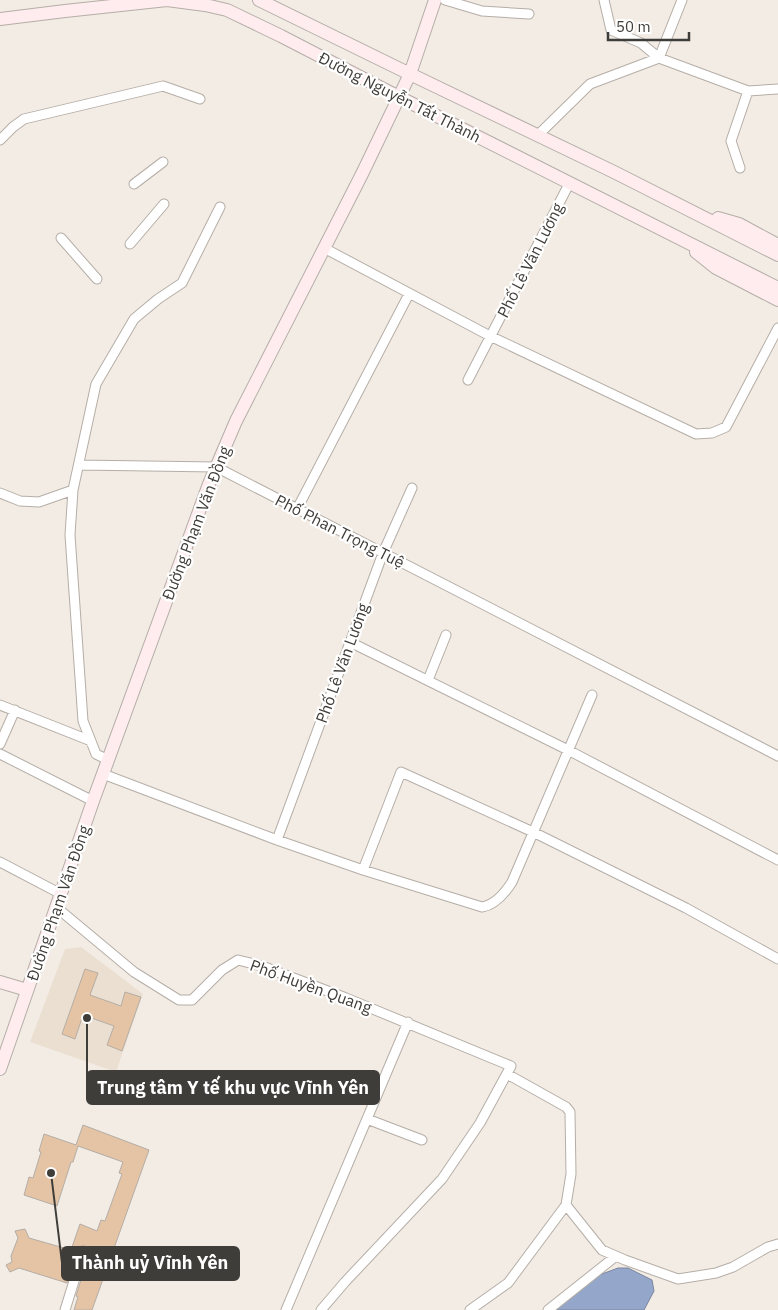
<svg xmlns="http://www.w3.org/2000/svg" width="778" height="1310" viewBox="0 0 778 1310" font-family="'IBM Plex Sans',sans-serif">
	<style>
		.built { fill: #ebdfd1 }
		.water { fill: #94a6ca; stroke: #7a869e }
		.building { fill: #e4c4a4; stroke: #b4ada6 }
		.lines { fill: none; stroke-linecap: round; stroke-linejoin: round }
		.street-casing { stroke: #b5aea7; stroke-width: 11 }
		.secondary-casing { stroke: #b5aea7; stroke-width: 14 }
		.street { stroke: #fff; stroke-width: 9 }
		.secondary { stroke: #feecee; stroke-width: 12 }
		.labels { text-anchor: middle; stroke-width: 4.5; stroke-linejoin: round; paint-order: stroke }
		.street-label { font-size: 16px; fill: #3f3d39; stroke: #fff }
		.leader { fill: none; stroke: #3f3d39; stroke-width: 2 }
		.callout-dot { fill: #3f3d39; stroke: #fff; stroke-width: 2 }
		.callout { fill: #3f3d39; stroke: #3f3d39; stroke-width: 2 }
		.callout-label { font-size: 18px; text-anchor: middle; font-weight: bold; fill: #fff }
	</style>
	<rect width="100%" height="100%" fill="#f3ece5"/>
	<path class="built" d="M81 947 143 994 116 1072 30 1042 65 949Z"/>
	<path class="water" d="M618 1268H628L652 1280 654 1291 644 1310H554L594 1277Z"/>
	<path class="building" d="M85 969 98 973 90 995 121 1006 125 992 141 997 122 1051 107 1045 114 1026 83 1015 75 1039 62 1034Z
		M83 1125 149 1150 92 1310H74L78 1297 76 1296 89 1254V1250L85 1246H81L77 1250 67 1283 19 1268 10 1272 6 1265 12 1262 11 1256 18 1238 15 1231 25 1229 29 1238 71 1250 80 1224 97 1231 101 1220 105 1221 122 1174 119 1173 123 1162 78 1146 73 1162H71L57 1206 24 1195 29 1177 33 1178 41 1152 39 1151 44 1134 76 1145Z"/>
	<g class="lines">
		<defs>
			<path id="street" d="M445 0 482 11 529 14
				M604 0 611 30 641 43 659 58 748 91 778 89
				M538 135 590 84 659 58 682 0
				M0 140 13 127 24 119 163 86 200 99
				M740 168 731 141 748 91
				M134 184 163 162
				M61 238 97 279
				M130 244 164 204
				M324 248 490 336 696 434 712 433 726 427 778 328
				M468 380 569 184
				M79 465 216 467 778 756
				M0 493 20 501 39 502 73 490
				M297 509 409 294
				M350 642 568 750 778 860
				M428 680 446 635
				M0 705 91 741
				M0 744 15 710
				M0 754 93 801
				M108 760 96 754 83 721 70 535 73 490 96 384 134 319 158 299 182 283 220 207
				M103 774 277 840 363 870 482 907C495 905 505 893 512 882L592 695
				M277 840 383 553 412 488
				M0 862 61 894
				M363 870 401 772 533 832 686 908 778 959
				M56 907 134 972 179 1000H192L222 970 238 960 262 966 346 998 511 1066 480 1123 442 1179 345 1282 321 1310
				M367 1119 422 1140
				M566 1205 602 1250 625 1260 678 1279 716 1273 733 1267 768 1247 778 1244
				M65 1310 83 1252
				M286 1310 408 1022
				M470 1310 508 1283 566 1205 571 1174 570 1112 566 1107 507 1074
				M548 1310 616 1256"/>
			<path id="secondary" d="M259 0 410 74 614 172 778 255
				M0 19 65 11 167 0 205 5 227 10 281 36 399 97 778 288
				M718 218 739 224 778 245
				M696 252 716 268 778 300
				M0 982 27 990
				M0 1069 93 801 209 484 236 421 362 174 410 74 435 0"/>
		</defs>
		<use href="#street" class="street-casing"/>
		<use href="#secondary" class="secondary-casing"/>
		<use href="#street" class="street"/>
		<use href="#secondary" class="secondary"/>
	</g>
	<g class="labels">
		<g class="street-label">
			<text transform="translate(400 97) rotate(27)" y="6">Đường Nguyễn Tất Thành</text>
			<text transform="translate(530 260) rotate(-63)" y="6">Phố Lê Văn Lương</text>
			<text transform="translate(196 523) rotate(-69)" y="6">Đường Phạm Văn Đồng</text>
			<text transform="translate(340 531) rotate(27)" y="6">Phố Phan Trọng Tuệ</text>
			<text transform="translate(342 663) rotate(-70)" y="6">Phố Lê Văn Lương</text>
			<text transform="translate(58 903) rotate(-71)" y="6">Đường Phạm Văn Đồng</text>
			<text transform="translate(311 986) rotate(20)" y="6">Phố Huyền Quang</text>
		</g>
	</g>
	<path class="leader" d="M87 1018L87 1087M51 1173L62 1263"/>
	<g class="callout-dot">
		<circle cx="87" cy="1018" r="5"/>
		<circle cx="51" cy="1173" r="5"/>
	</g>
	<g class="callout">
		<rect x="87" y="1071" width="292" height="33" rx="5"/>
		<rect x="62" y="1247" width="177" height="33" rx="5"/>
	</g>
	<g class="callout-label">
		<text x="233" y="1094">Trung tâm Y tế khu vực Vĩnh Yên</text>
		<text x="150" y="1269">Thành uỷ Vĩnh Yên</text>
	</g>
	<path d="M608 32v8h81v-8" fill="none" stroke="#3f3d39" stroke-width="2.5"/>
	<text x="616" y="32" font-size="15" fill="#3f3d39" stroke="#ffffff" stroke-width="4" paint-order="stroke">50 m</text>
</svg>
